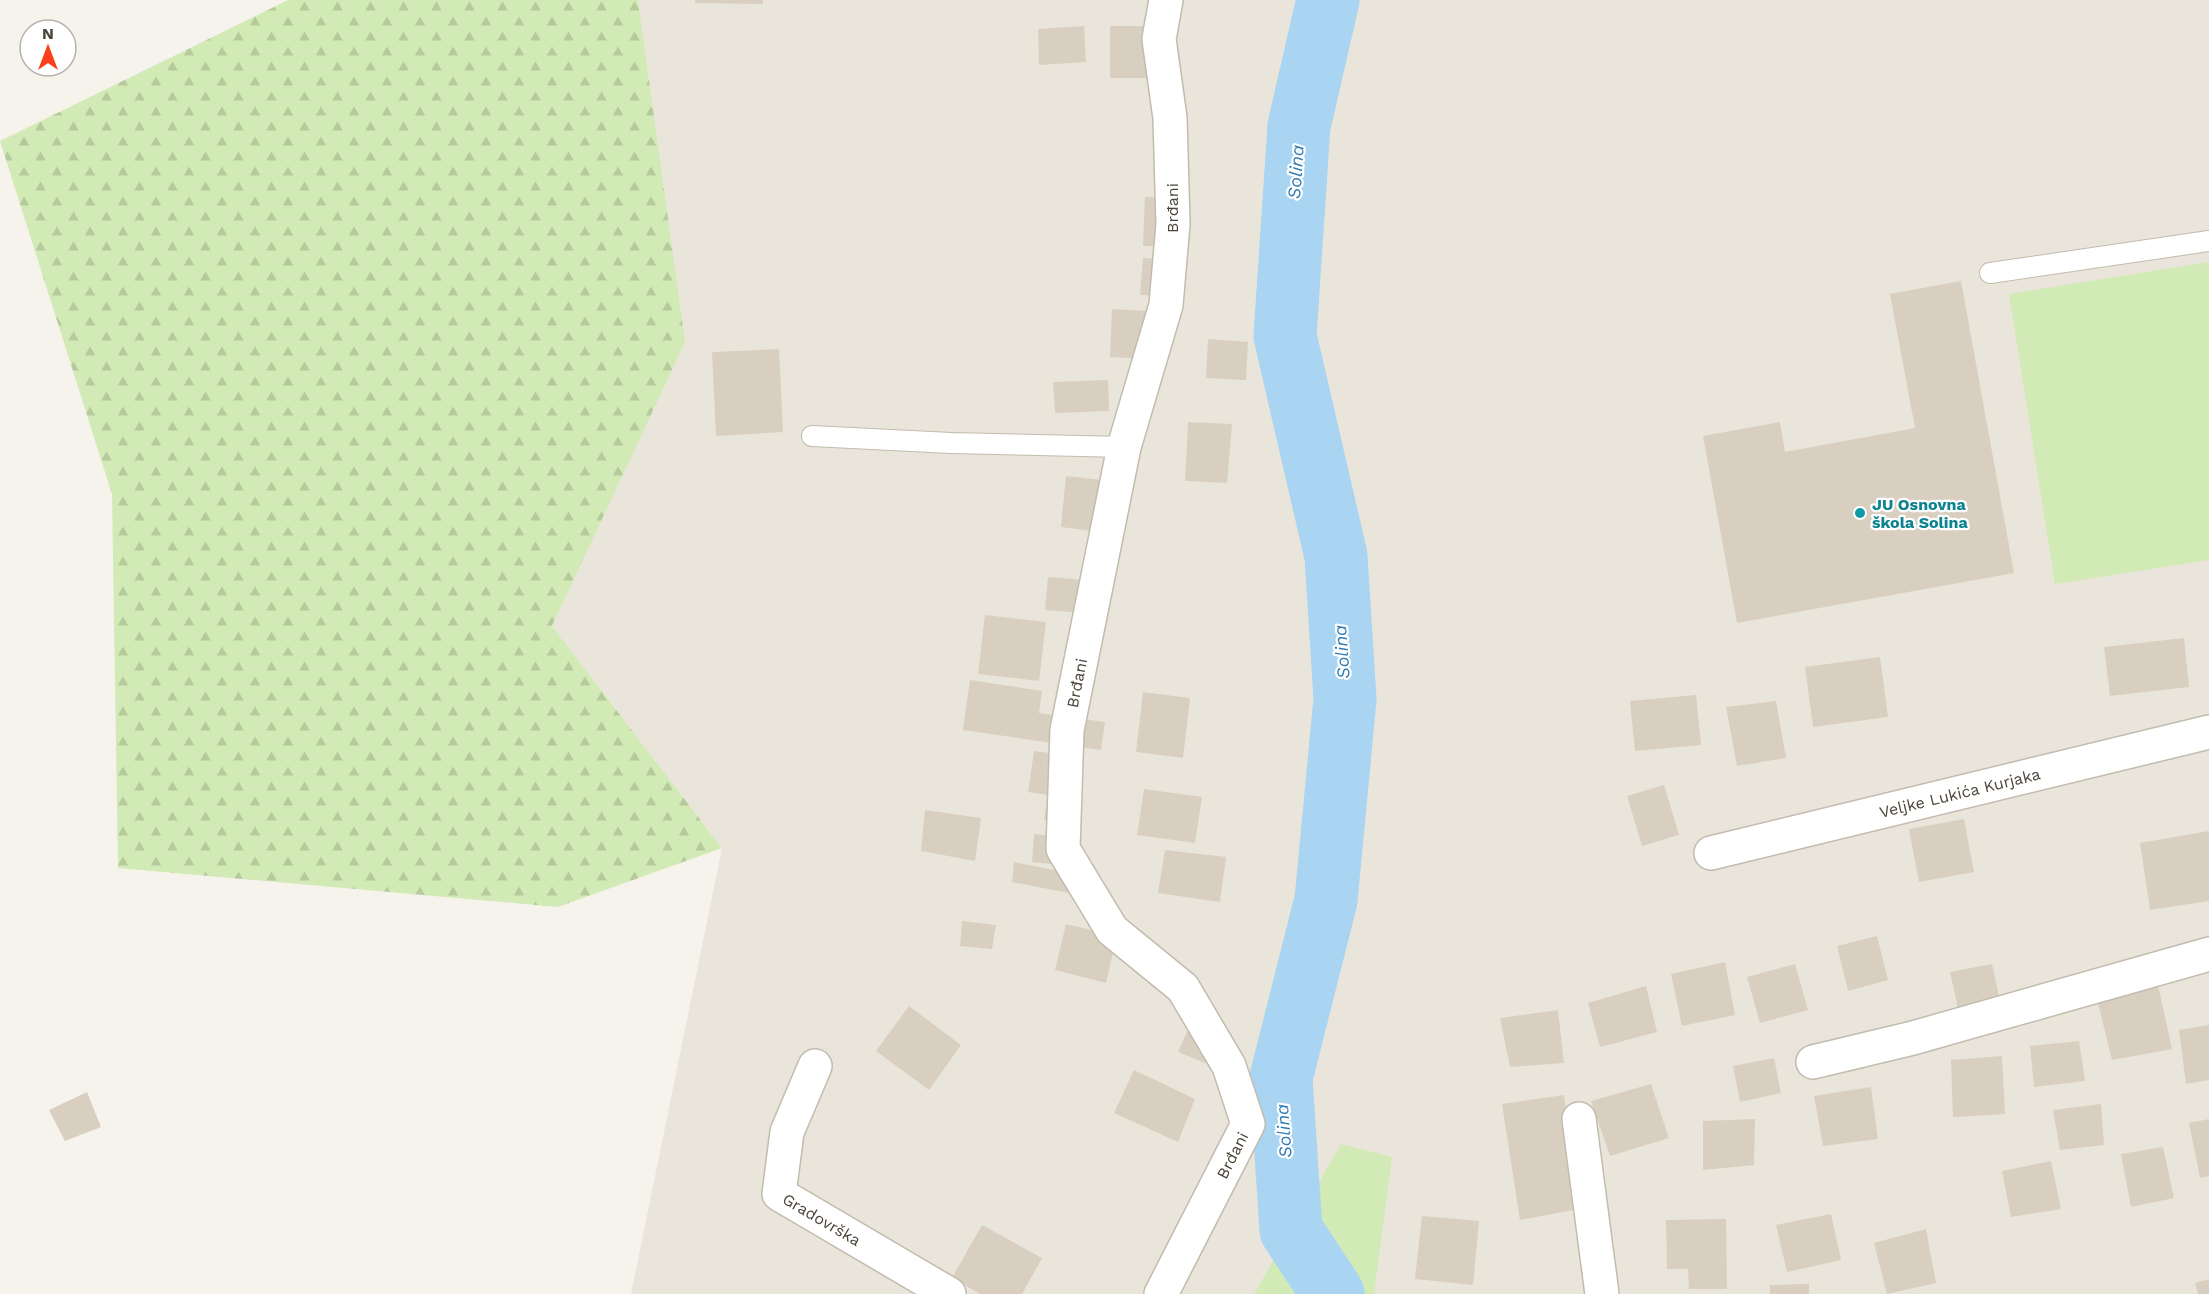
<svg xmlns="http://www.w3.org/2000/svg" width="2209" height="1294" viewBox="0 0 2209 1294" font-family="'Work Sans',sans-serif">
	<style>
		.residential { fill: #eae5da }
		.grass { fill: #d2eab5 }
		.forest { fill: url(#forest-firs) }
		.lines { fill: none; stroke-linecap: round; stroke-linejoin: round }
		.river { stroke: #a9d4f2; stroke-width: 63 }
		.building { fill: #d8cfc1 }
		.lane-casing { stroke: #c2bbae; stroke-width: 22 }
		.street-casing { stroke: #c2bbae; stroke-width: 36 }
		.lane { stroke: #fff; stroke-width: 20 }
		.street { stroke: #fff; stroke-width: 33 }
		.culture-dot { fill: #0f9aa8; stroke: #fff; stroke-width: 2 }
		.labels { text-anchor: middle; stroke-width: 4.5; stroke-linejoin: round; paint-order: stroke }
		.street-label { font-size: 16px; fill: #4b4439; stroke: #fff }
		.culture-label { font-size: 16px; font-weight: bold; fill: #0d838f; stroke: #fff; text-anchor: start }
		.water-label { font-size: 18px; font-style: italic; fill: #2e7ab2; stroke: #fff }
	</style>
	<defs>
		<pattern id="forest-firs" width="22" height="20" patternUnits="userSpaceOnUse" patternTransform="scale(1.5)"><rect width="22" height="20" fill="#d2eab5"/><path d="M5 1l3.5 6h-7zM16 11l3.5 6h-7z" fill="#b6ca9c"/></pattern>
	</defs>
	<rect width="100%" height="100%" fill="#f6f3ec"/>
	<path class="residential" d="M638 0H2209V1294H631L722 848 552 626 684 342Z"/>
	<path class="grass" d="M2209 262V560L2055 584 2009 294Z
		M1341 1144 1392 1157 1374 1294H1254Z"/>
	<path class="forest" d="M288 0H638L685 342 552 626 722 848 558 907 118 868 112 494 0 141Z"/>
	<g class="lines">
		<path class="river" d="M1328 0 1299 126 1285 336 1336 556 1345 699 1326 900 1281 1078 1291 1230 1333 1294"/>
	</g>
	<path class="building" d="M695 0H763V4L695 3Z
		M1084 26 1086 62 1039 65 1038 29Z
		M1110 26H1162V78H1110Z
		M1145 197H1190L1185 246H1143Z
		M1143 258 1184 260V296L1140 295Z
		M1961 281 2014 573 1737 623 1703 436 1780 422 1785 452 1915 428 1890 294Z
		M1112 309 1164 312 1165 360 1110 357Z
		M1208 339 1248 342 1246 380 1206 378Z
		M779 349 783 432 716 436 712 352Z
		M1108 380 1109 411 1055 413 1053 382Z
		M1188 422 1232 424 1227 483 1185 481Z
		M1066 476 1121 482 1115 534 1061 527Z
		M1048 577 1085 580 1082 613 1045 610Z
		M985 615 1046 622 1039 681 978 674Z
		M2184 638 2189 687 2110 696 2104 647Z
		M1880 657 1888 717 1813 727 1805 667Z
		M970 680 1042 691 1039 713 1105 722 1101 750 963 730Z
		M1143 692 1190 698 1183 758 1136 752Z
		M1696 695 1701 745 1635 751 1630 701Z
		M1776 701 1786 758 1737 766 1726 707Z
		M1034 751 1083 757 1075 824 1044 820 1048 795 1028 792Z
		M1664 785 1679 835 1642 846 1627 796Z
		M1144 789 1202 797 1195 843 1137 835Z
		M925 810 981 818 975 861 921 851Z
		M1964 819 1974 872 1919 882 1909 829Z
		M2209 831V901L2150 910 2140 843Z
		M1034 834 1070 838 1069 866 1032 862Z
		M1165 850 1226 857 1220 902 1158 893Z
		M1014 862 1100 879 1095 898 1012 882Z
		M962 921 996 925 992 949 960 946Z
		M1066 924 1117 936 1106 983 1055 970Z
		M1877 936 1888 980 1848 991 1837 946Z
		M1725 962 1735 1015 1682 1026 1671 974Z
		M1795 964 1808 1010 1760 1023 1747 977Z
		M1992 964 2001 1005 1959 1013 1950 972Z
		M2158 985 2172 1049 2112 1060 2096 995Z
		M1646 986 1657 1032 1600 1047 1588 1003Z
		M909 1006 961 1045 929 1090 876 1051Z
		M1558 1010 1564 1063 1510 1067 1500 1018Z
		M1190 1025 1217 1068 1178 1052Z
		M2209 1025V1080L2186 1084 2179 1030Z
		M2079 1041 2085 1081 2034 1087 2030 1046Z
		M2002 1056 2005 1114 1953 1117 1951 1060Z
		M1774 1058 1781 1093 1740 1102 1733 1066Z
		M1134 1070 1195 1099 1178 1142 1114 1113Z
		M1651 1084 1669 1138 1610 1156 1591 1101Z
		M1871 1087 1878 1139 1823 1146 1814 1096Z
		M87 1092 101 1127 65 1141 49 1110Z
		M1564 1095 1579 1209 1520 1220 1502 1104Z
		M2101 1104 2104 1145 2060 1150 2053 1110Z
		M1755 1119 1754 1165 1703 1170V1121Z
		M2209 1119V1176L2200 1178 2189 1123Z
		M2163 1147 2174 1198 2131 1207 2121 1154Z
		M2051 1161 2061 1209 2011 1217 2002 1171Z
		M1831 1214 1841 1260 1787 1272 1776 1225Z
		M1422 1216 1479 1221 1473 1285 1415 1279Z
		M1726 1219 1727 1289H1689L1688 1269H1667L1666 1220Z
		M982 1225 1042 1258 1022 1294H980L952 1278Z
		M1926 1229 1936 1283 1887 1294 1874 1243Z
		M2209 1279V1294H2198L2195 1283Z
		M1809 1284V1294H1770V1285Z"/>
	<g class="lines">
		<defs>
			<path id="lane" d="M1990 273 2209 241
				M812 436 951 443 1124 447"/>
			<g id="street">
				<path id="s1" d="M1711 853 2209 732"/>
				<path d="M1813 1062 1913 1038 2209 954"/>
				<path id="s2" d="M815 1066 787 1132 779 1194 949 1294"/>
				<path d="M1579 1119 1602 1294"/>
				<path id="s3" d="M1161 1294 1248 1124 1229 1066 1183 988 1112 930 1063 849 1067 730 1124 447 1166 305 1173 224 1170 118 1159 39 1166 0"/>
			</g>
		</defs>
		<use href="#lane" class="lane-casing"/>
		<use href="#street" class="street-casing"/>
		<use href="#lane" class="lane"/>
		<use href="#street" class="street"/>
	</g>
	<circle class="culture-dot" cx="1860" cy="513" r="6"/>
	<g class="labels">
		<g class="street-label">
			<text transform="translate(1172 208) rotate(-90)" y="6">Brđani</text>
			<text dy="6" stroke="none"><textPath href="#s3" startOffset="696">Brđani</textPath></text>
			<text dy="6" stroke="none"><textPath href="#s1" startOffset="256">Veljke Lukića Kurjaka</textPath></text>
			<text dy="6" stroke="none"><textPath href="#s3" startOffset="156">Brđani</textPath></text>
			<text dy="6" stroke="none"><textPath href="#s2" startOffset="184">Gradovrška</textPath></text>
		</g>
		<g class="culture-label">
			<text x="1872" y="510">JU Osnovna<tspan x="1872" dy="18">škola Solina</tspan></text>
		</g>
		<g class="water-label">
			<text transform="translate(1296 172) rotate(-86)" y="6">Solina</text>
			<text transform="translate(1342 652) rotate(-94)" y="6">Solina</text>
			<text transform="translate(1284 1131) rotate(-94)" y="6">Solina</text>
		</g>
	</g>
	<g transform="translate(48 48)"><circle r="28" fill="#ffffff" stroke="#b7b4b0" stroke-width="1.5"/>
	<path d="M0-4.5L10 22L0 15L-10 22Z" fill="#fc3f1d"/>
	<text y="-9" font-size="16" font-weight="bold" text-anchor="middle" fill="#4b4439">N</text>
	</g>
</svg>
